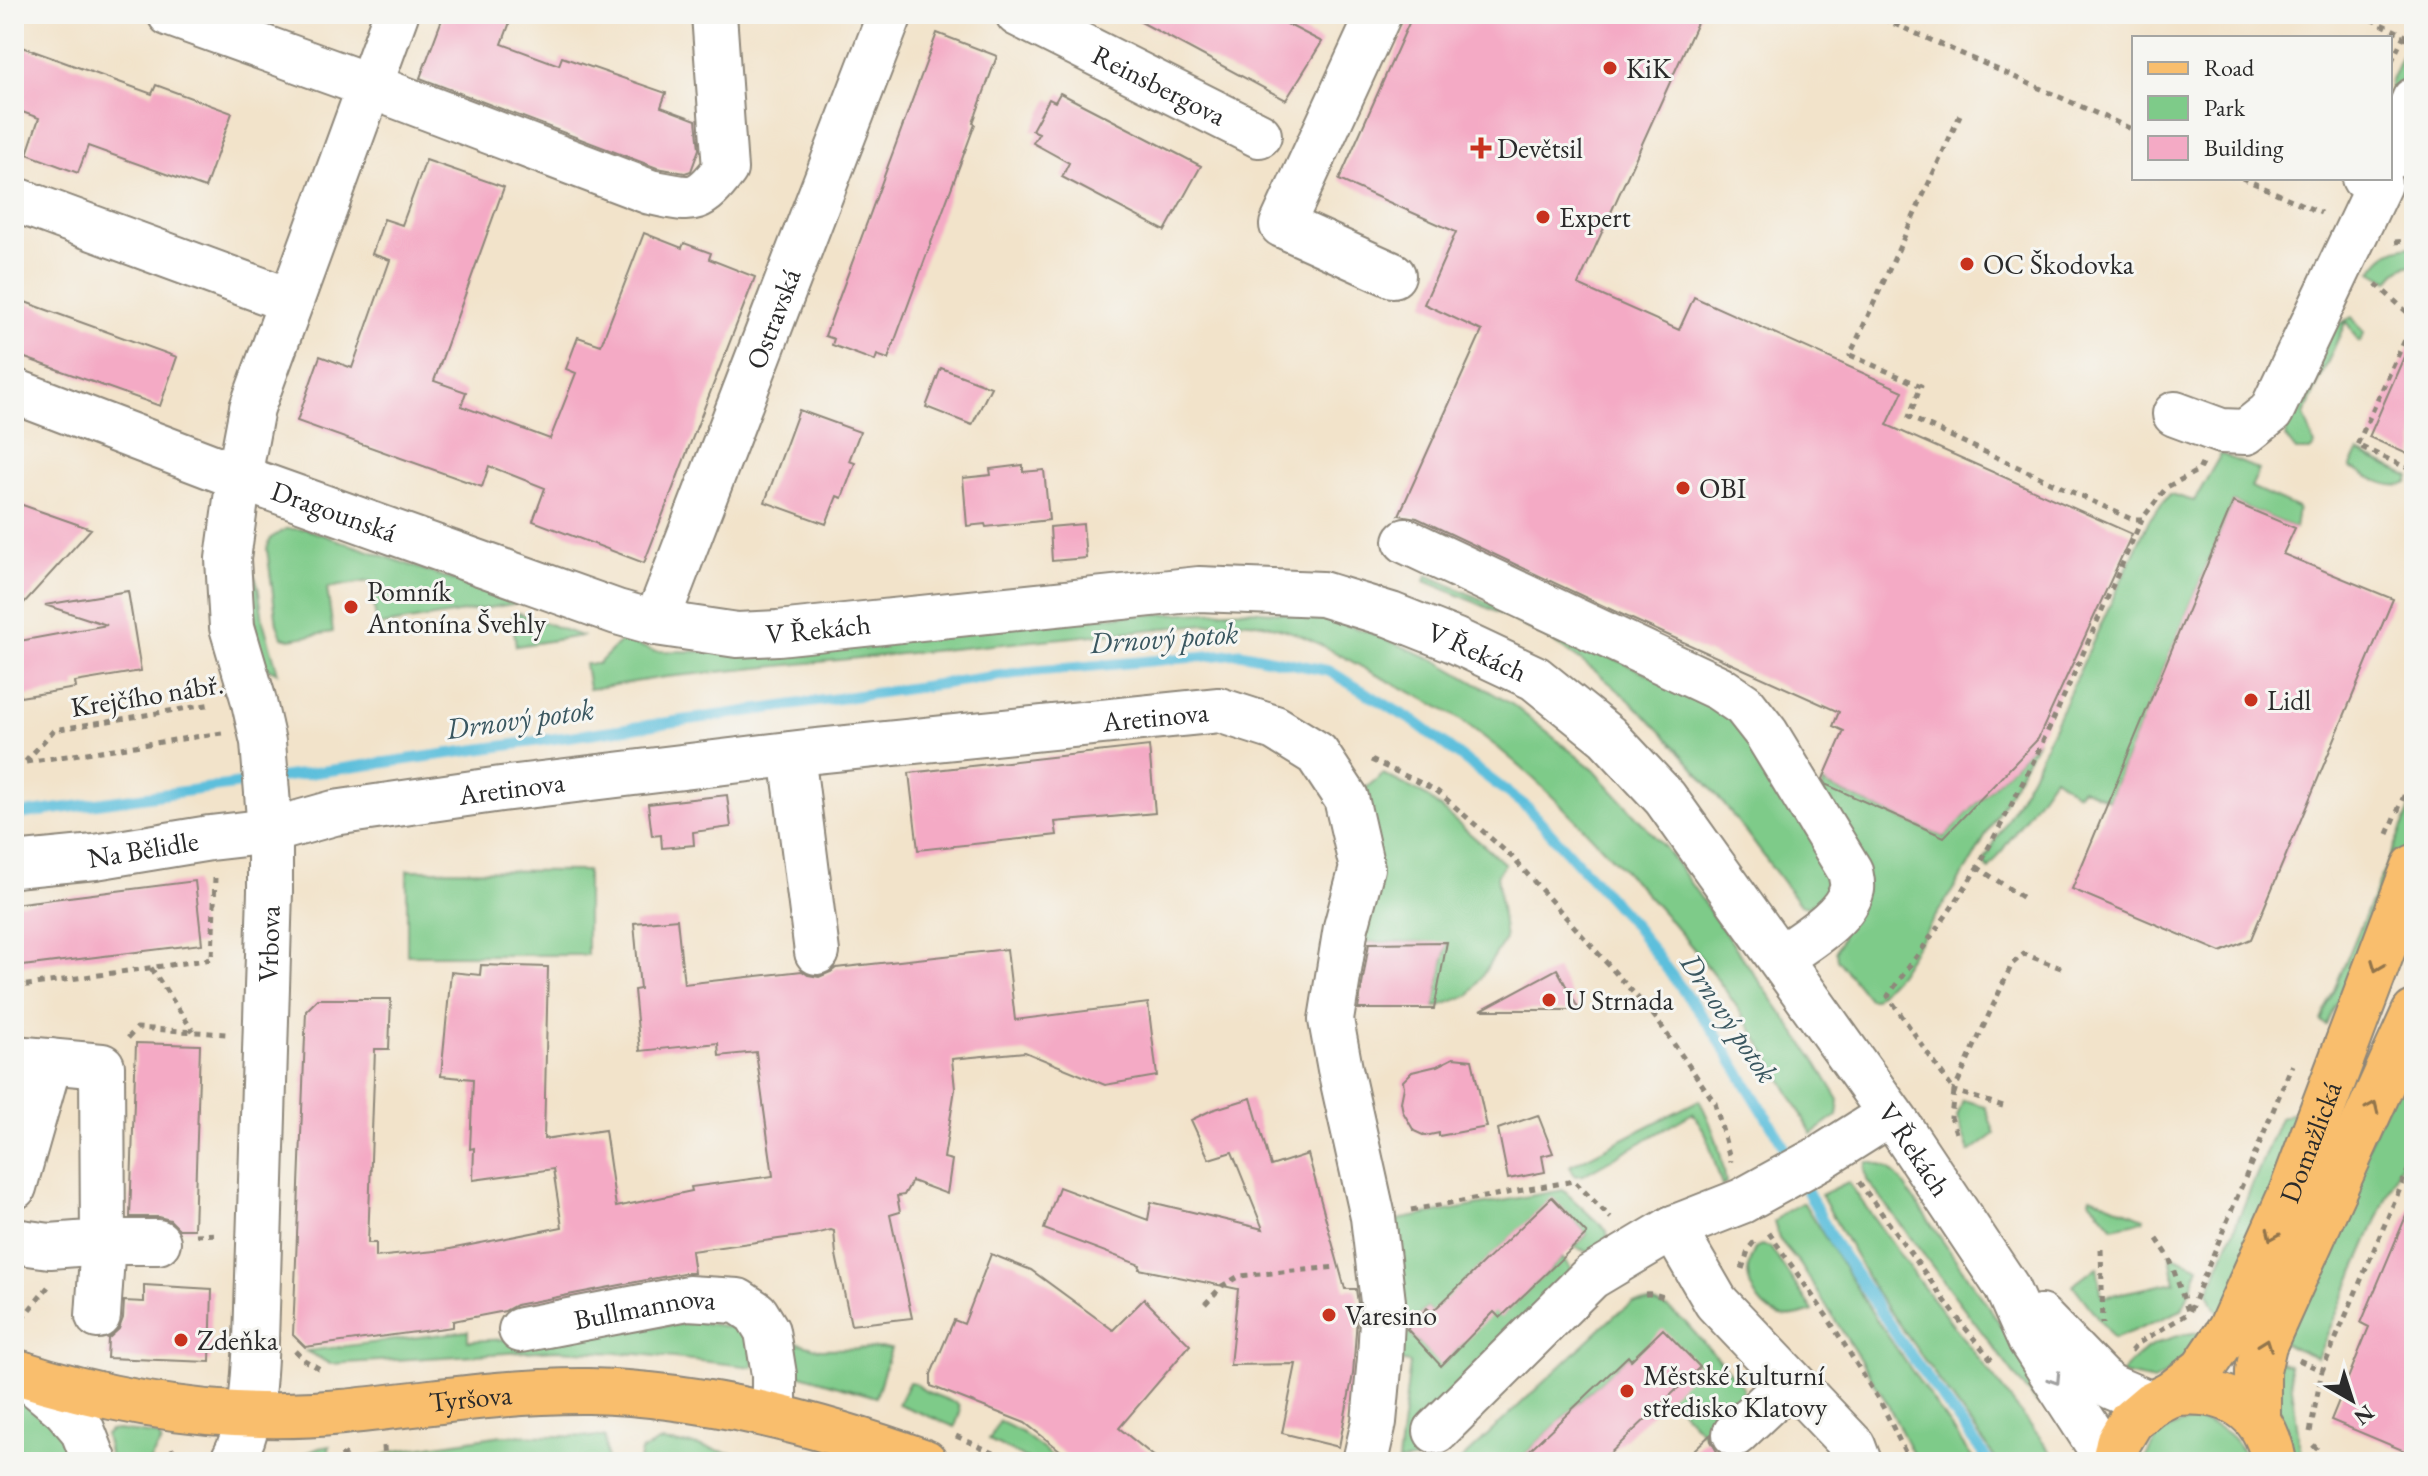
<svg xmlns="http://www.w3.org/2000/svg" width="2428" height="1476" viewBox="0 0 2428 1476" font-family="'EB Garamond',serif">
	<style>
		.green { fill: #7ecb89; stroke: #547b5a; stroke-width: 2; fill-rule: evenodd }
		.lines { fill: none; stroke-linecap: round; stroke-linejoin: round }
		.stream { stroke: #5dbfdc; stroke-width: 11 }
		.building { fill: #f4aac5 }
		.minor-casing { stroke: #8e877a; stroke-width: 48 }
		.major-casing { stroke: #8e877a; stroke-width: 48 }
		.path { stroke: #8e877a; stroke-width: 5; stroke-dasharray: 6 6; stroke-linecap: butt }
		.minor { stroke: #fff; stroke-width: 44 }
		.major { stroke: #f9be6d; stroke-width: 44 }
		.oneway { stroke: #92744c }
		.oneway2 { stroke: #a0a0a0 }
		.poi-dot { fill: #c8321e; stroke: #f6f6f2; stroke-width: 3 }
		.labels { text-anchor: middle; stroke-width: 6; stroke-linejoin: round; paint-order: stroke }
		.poi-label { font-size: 28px; fill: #2b2b2b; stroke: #f6f6f2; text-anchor: start }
		.street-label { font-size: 28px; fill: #2b2b2b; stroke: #f6f6f2 }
		.water-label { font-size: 30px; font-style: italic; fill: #3a5760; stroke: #f6f6f2 }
	</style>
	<rect width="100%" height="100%" fill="#f6f6f2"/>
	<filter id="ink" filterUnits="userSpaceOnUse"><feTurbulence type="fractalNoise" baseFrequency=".0125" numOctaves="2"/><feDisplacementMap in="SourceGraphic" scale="16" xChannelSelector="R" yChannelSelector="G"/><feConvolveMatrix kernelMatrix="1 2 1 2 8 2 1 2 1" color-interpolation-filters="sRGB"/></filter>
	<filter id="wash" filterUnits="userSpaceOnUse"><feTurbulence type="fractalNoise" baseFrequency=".006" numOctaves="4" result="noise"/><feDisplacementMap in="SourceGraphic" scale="32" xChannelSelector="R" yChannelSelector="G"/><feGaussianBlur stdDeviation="1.8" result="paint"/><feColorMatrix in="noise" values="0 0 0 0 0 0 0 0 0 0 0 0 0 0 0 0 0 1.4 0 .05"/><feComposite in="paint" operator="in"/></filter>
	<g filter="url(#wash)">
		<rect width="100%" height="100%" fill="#f2e3ca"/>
		<path class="green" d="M2406 45 2414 52V69L2403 81 2390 102V83Z
			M2410 246 2414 247V265C2402 266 2396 271 2389 281L2372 271C2381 256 2392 248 2410 246Z
			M2352 317 2364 333 2361 342 2358 341 2346 321 2304 415 2315 446 2310 451H2296L2285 437 2287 429 2334 327Z
			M2358 452 2410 477 2408 483C2391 492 2367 475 2350 468Z
			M2221 454 2259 470 2251 487 2298 508 2295 528 2233 502 2109 800 2082 788 2077 794 2054 777 1989 869 1984 862 2032 774 2149 520 2170 494 2194 501Z
			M286 529H306L519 603 377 626 370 581 327 588 333 632 290 639 282 637 277 624 267 549 271 538Z
			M248 574 254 575 258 585 263 621 278 673 265 667 256 634Z
			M1427 575 1727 709 1836 874 1825 903 1814 906 1800 905C1730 810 1649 697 1546 638 1507 615 1466 598 1425 581Z
			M1250 610 1314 616 1366 631 1437 661 1513 705 1593 769 1666 849 1815 1060 1839 1100 1837 1116 1812 1134C1786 1086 1759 1038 1728 994 1690 940 1643 890 1597 842 1556 799 1512 755 1462 721 1434 702 1401 688 1371 672 1327 648 1289 623 1237 621L666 677 589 689 585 664H598L622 640 654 651 745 652 1097 617Z
			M519 613 581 636 516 646 512 615Z
			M2038 739 1973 859 1898 974 1874 999H1869L1837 959 1836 951 1842 937 1822 783 1944 837Z
			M1383 774 1425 795 1505 864 1497 875 1505 939 1470 995 1434 1008 1447 943 1355 942 1361 792Z
			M2414 799V838L2385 906 2326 1025 2321 1021Z
			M407 870 587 871V955H407Z
			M2414 1044V1134L2317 1358 2279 1341Z
			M1699 1100C1714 1127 1722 1153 1726 1184L1722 1186 1706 1134 1693 1113 1583 1175 1575 1176 1570 1166Z
			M1963 1100 1985 1106 1995 1134 1971 1152H1969L1957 1117Z
			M2295 1112 2283 1187 2223 1315 2214 1307 2208 1292 2280 1118Z
			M1867 1162C1883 1164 1891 1169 1901 1181L2056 1404 2047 1409 2035 1402 1867 1180 1865 1169Z
			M1848 1182 1921 1284 2059 1462H1998L1874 1290 1821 1195Z
			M1563 1190 1607 1231 1608 1245 1591 1253 1574 1247 1587 1234 1552 1198 1465 1281 1500 1317 1562 1258 1571 1268 1565 1283 1406 1443 1421 1459 1398 1462 1410 1363 1397 1361 1398 1321 1405 1320 1391 1221ZM1427 1308 1463 1343 1442 1365 1406 1330Z
			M2091 1196 2144 1218 2143 1221 2113 1227 2090 1200Z
			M1803 1202 1876 1319 1975 1462H1917L1886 1401 1800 1264 1779 1239 1774 1222 1782 1214Z
			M1761 1245 1770 1247 1813 1311C1803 1314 1792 1318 1781 1316 1763 1313 1749 1291 1748 1273 1747 1265 1752 1256 1755 1248Z
			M2170 1255 2199 1267 2182 1310 2114 1339 2073 1285 2097 1267 2102 1297 2175 1282Z
			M1652 1302 1669 1309 1685 1322 1743 1387C1740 1411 1724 1422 1707 1437L1628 1356 1517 1462H1459L1614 1316 1633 1303Z
			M698 1322 736 1328 752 1343 753 1367 638 1354 556 1350 330 1364 306 1351 468 1331V1341L576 1336Z
			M2213 1331 2202 1353 2154 1381 2121 1374C2144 1342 2175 1333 2213 1331Z
			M785 1339 820 1349 891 1348 876 1397 784 1370Z
			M2273 1359 2289 1365 2302 1462H2292L2277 1415Z
			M909 1382 915 1383 925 1391 958 1404 960 1412 955 1427 898 1404Z
			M14 1400 54 1417 80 1462H15Z
			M999 1421 1021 1432 1052 1456 1053 1462H1033L989 1440Z
			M2198 1421C2223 1426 2238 1437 2247 1462H2145C2152 1435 2171 1424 2198 1421Z
			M118 1430 156 1435 160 1438 161 1442 149 1462H111L105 1435 110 1431Z
			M502 1435 605 1437 607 1462H361L397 1451Z
			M659 1442 693 1445 771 1462H639L641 1451Z
			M330 1446 328 1455 313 1462H286L319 1448Z"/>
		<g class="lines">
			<path class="stream" d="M276 778 1025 672 1240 653 1329 671 1415 722 1528 808 1633 924 1713 1030 1777 1134 1793 1164
				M14 815 259 781
				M1801 1179 1834 1242 1899 1339 1989 1462"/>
		</g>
		<g id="blocks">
			<path class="building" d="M444 14H513L502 44 559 65 562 57 666 93 661 107 696 120 699 149 691 171 685 173 657 168 420 78Z
				M1126 14H1292L1287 24 1322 42 1286 100Z
				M1413 14H1701L1578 285 1679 330 1694 297 1903 391 1887 425 2132 534 2038 739 1944 837 1827 785 1823 779 1844 731 1833 726 1839 712 1612 610 1417 518 1399 515 1482 331 1424 304 1456 232 1339 180Z
				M937 33 997 56 973 123 975 124 888 359 877 355 875 361 832 345 834 339 825 336Z
				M14 44 152 94 156 85 232 113 205 188 88 146 78 173 27 154 39 118 14 109Z
				M1060 93 1201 166 1165 231 1062 177 1069 163 1033 143 1039 133 1032 130 1049 99 1055 102Z
				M426 160 504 187 434 381 466 392 461 406 550 439 576 373 566 369 578 337 601 345 644 233 682 248 684 243 711 253 709 259 755 277 644 563 533 521 545 488 489 466 482 487 297 421 320 356 352 368 390 260 372 254 384 219 402 225Z
				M14 298 177 357 160 406 14 354Z
				M2414 334V457L2369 437Z
				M941 368 991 387 972 425 926 407Z
				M799 410 860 432 849 461 855 463 842 498 837 496 826 524 765 502Z
				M1023 465V472L1044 470 1049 520 986 527 985 524 967 526 963 478 991 475 990 469Z
				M14 502 91 529 14 614Z
				M2233 502 2295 528 2283 554 2393 599 2251 939 2221 952 2072 889Z
				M1083 524 1086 558 1052 561 1050 527Z
				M128 591 141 671 75 682 76 688 20 697 14 642 107 625 45 605Z
				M1149 746 1155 813 1055 822 1057 835 918 850 909 773Z
				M727 795 731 827 693 832 694 845 662 848 661 835 652 836 648 804Z
				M195 881 202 944 14 967V904Z
				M677 919 684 984 802 971 808 975 819 977 831 972 836 968 1007 949 1015 1020 1148 1003 1157 1076 1105 1085 1025 1052 952 1059 955 1089 944 1158 952 1160 947 1194 912 1181 904 1195 897 1196 900 1212 890 1215 912 1318 851 1325 836 1255 834 1231 831 1230 815 1234 691 1251 694 1273H683L516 1305 505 1311 453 1321V1327L305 1347 293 1335 306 1011 318 999H391L389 1049H375L368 1243H376V1257L445 1250 562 1227 553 1169 473 1180 474 1148 470 1149 473 1079 441 1076 451 972 480 975 481 965 548 967 544 1139 605 1130 616 1207 692 1191 691 1187 773 1176 756 1052 719 1056 718 1043 640 1051 634 990 640 989 634 923Z
				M1447 942 1434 1009H1358L1369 943Z
				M1557 969 1579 1010H1481Z
				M136 1043 200 1045 194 1229H179L170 1220 159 1217H130Z
				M1453 1058 1472 1060 1487 1127 1439 1136V1133L1425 1136 1414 1131 1403 1112 1401 1102 1404 1087 1403 1081 1412 1072 1437 1066Z
				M1251 1098 1271 1166 1308 1154 1345 1289H1356L1358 1303 1353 1374 1339 1447 1282 1433 1296 1364 1230 1365 1238 1289 1139 1269 1140 1265 1044 1229 1059 1187 1148 1220 1151 1202 1263 1229 1232 1152 1209 1159 1191 1120 1212 1110Z
				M1538 1115 1553 1153 1542 1156 1545 1172 1508 1179 1498 1129Z
				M1552 1197 1587 1234 1500 1318 1494 1312 1441 1366 1407 1329 1427 1308 1432 1312Z
				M2414 1197V1455L2331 1420 2369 1327 2361 1323Z
				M991 1254 1031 1270 1113 1330 1144 1299 1190 1345 1119 1428 1161 1462H1075L1025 1423 931 1386V1374L954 1320 964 1324Z
				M144 1285 212 1289 210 1362 107 1358 108 1339 119 1329 123 1318 124 1301 144 1302Z
				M1663 1329 1700 1367 1601 1462H1517L1628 1356 1631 1360Z
				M1711 1434V1441L1717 1452 1729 1458H1740L1747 1455 1754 1462H1681Z"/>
		</g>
	</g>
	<g filter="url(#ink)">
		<use href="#blocks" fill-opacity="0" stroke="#8e877a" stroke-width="2"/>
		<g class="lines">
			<defs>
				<g id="minor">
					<path d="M170 14 370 86 650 192C692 200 697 206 725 169L714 14"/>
					<path id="s1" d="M1018 14 1259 135"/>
					<path d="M1379 14 1282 225 1393 275"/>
					<path d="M2390 157 2414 100"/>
					<path d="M14 199 291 301"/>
					<path id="s2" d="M14 391 239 477 617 612 656 623 737 635 778 633 1199 589 1322 594 1391 615 1454 640 1535 678 1607 736 1665 798 1902 1130 2006 1286 2030 1340 2109 1462"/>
					<path d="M2175 414 2221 431 2246 432 2271 412 2379 184 2364 178"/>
					<path d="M1406 541 1719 688 1744 705 1766 733 1850 871C1851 877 1853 883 1852 889 1846 918 1802 942 1780 958"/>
					<path id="s3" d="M656 623 890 14"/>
					<path d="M792 754 817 952"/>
					<path id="s4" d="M14 865 95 857 210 838 270 831 334 813 501 789 806 752 1219 710 1275 728 1317 754 1346 798 1362 868 1346 927 1331 1020 1340 1069 1373 1217 1383 1302 1380 1358 1374 1422 1366 1457"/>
					<path d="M14 1058 102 1066 103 1242 50 1246 14 1241"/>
					<path d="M14 1187 50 1061"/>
					<path d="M1673 1228 1716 1302 1853 1446 1859 1462"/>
					<path d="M98 1316 103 1242H158"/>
					<path d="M2040 1317 2100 1379 2111 1387 2151 1404"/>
					<path id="s5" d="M521 1330 688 1298 738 1301 756 1313 767 1331 774 1375V1415"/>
					<path d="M23 1374 64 1408 82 1429 95 1462"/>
					<path d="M1436 1431 1591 1277 1673 1228 1742 1201 1822 1157 1890 1114"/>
					<path d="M1735 1434 1790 1382"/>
					<path id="s6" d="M232 1462C254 1422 253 1385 256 1341L270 891V831L263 742 253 698 232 627 228 559 239 477 252 408 396 14"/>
				</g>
				<g id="major">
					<path id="s7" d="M14 1371C120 1405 231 1423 342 1412 424 1404 506 1390 589 1391 705 1394 816 1423 925 1462"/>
					<path d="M2171 1394C2224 1387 2265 1406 2274 1462"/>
					<path d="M2258 1421V1371L2264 1345 2414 1013"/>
					<path id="s8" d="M2114 1462 2118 1443 2131 1421 2151 1404 2171 1394 2203 1369 2230 1329 2291 1193 2414 867"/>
				</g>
			</defs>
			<use href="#minor" class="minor-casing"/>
			<use href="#major" class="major-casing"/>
			<path class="path" d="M1872 14 2134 130
				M2360 14 2404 35 2390 65
				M2404 35 2414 46
				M1960 115 1850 355 1921 386 1909 417 2131 519H2142L2167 487 2199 470 2202 464
				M2242 178 2321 213
				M2395 242 2414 240
				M2376 284 2409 314V331L2357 445 2414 471
				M1371 760 1436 790 1512 857 1655 1017 1715 1103 1731 1162
				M26 762 222 733
				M14 764 25 762 54 730 212 704
				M2388 834 2414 772
				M1977 867 2026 900
				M151 968 193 1031
				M14 987 212 959 215 878
				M128 1038 137 1028 226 1034
				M2003 1106 1954 1091 2012 964 2024 954 2061 968
				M1956 1133 1951 1117 1954 1091 1888 996C1918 953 1952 911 1978 866 2042 755 2090 636 2142 519
				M1859 1182 1962 1324 1994 1363
				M1411 1210 1574 1181 1611 1218
				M1769 1233 1828 1318 1883 1407 1910 1462
				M196 1235 218 1234
				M2157 1239 2169 1257 2188 1311
				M2101 1249 2103 1324
				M1742 1269 1749 1248 1754 1242
				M1645 1294H1654L1667 1298
				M1205 1304 1222 1286 1239 1276 1337 1267
				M14 1328 48 1287
				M295 1351 304 1360 322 1370
				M2131 1351 2137 1344 2189 1313 2292 1065
				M2299 1360 2322 1371 2414 1156
				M2310 1432 2322 1371
				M956 1436 1014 1462
				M2313 1445 2329 1462
				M384 1446 385 1462
				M172 1448 177 1462
				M330 1462 347 1454"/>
			<use href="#minor" class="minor"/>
			<use href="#major" class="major"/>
		</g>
		<defs><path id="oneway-chevron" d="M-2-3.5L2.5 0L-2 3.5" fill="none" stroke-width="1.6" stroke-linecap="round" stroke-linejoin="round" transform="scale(2)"/></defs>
		<g class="oneway">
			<use href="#oneway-chevron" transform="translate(2377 966) rotate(111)"/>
			<use href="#oneway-chevron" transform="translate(2373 1107) rotate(-66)"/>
			<use href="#oneway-chevron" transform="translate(2272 1235) rotate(114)"/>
			<use href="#oneway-chevron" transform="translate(2266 1344) rotate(-70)"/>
		</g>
		<use class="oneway2" href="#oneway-chevron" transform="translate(2055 1379) rotate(57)"/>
	</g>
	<g class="poi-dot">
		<circle cx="1610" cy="68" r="8"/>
		<path d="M1477 136h8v8h8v8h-8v8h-8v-8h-8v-8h8z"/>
		<circle cx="1543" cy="217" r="8"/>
		<circle cx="1967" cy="264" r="8"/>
		<circle cx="1683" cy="488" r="8"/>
		<circle cx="351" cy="607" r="8"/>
		<circle cx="2251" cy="700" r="8"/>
		<circle cx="1549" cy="1000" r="8"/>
		<circle cx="1329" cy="1315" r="8"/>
		<circle cx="181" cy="1340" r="8"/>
		<circle cx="1627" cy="1391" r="8"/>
	</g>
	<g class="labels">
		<g class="poi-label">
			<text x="1626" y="78">KiK</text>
			<text x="1497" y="158">Devětsil</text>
			<text x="1559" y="227">Expert</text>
			<text x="1983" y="274">OC Škodovka</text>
			<text x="1699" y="498">OBI</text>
			<text x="367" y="601">Pomník<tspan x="367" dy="32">Antonína Švehly</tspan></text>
			<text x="2267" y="710">Lidl</text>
			<text x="1565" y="1010">U Strnada</text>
			<text x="1345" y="1325">Varesino</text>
			<text x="197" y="1350">Zdeňka</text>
			<text x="1643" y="1385">Městské kulturní<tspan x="1643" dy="32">středisko Klatovy</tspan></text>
		</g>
		<g class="street-label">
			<text dy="10" stroke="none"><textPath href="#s1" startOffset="158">Reinsbergova</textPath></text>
			<text dy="10" stroke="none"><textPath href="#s3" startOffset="326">Ostravská</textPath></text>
			<text dy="10" stroke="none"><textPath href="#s2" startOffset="342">Dragounská</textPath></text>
			<text dy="10" stroke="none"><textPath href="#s2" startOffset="846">V Řekách</textPath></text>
			<text dy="10" stroke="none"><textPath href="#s2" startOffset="1518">V Řekách</textPath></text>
			<text transform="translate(147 695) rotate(-9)" y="10">Krejčího nábř.</text>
			<text dy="10" stroke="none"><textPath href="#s4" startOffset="1152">Aretinova</textPath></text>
			<text dy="10" stroke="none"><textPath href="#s4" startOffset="504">Aretinova</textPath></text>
			<text dy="10" stroke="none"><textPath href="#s4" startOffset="130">Na Bělidle</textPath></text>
			<text dy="10" stroke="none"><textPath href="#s6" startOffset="522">Vrbova</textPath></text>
			<text dy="10" stroke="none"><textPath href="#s8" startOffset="386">Domažlická</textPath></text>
			<text dy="10" stroke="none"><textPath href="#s2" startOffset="2190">V Řekách</textPath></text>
			<text dy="10" stroke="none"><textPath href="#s5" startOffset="126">Bullmannova</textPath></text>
			<text dy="10" stroke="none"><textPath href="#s7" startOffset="462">Tyršova</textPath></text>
		</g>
		<g class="water-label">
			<text transform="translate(1164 638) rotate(-4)" y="10">Drnový potok</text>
			<text transform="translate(520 719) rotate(-8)" y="10">Drnový potok</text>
			<text transform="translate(1729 1018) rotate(56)" y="10">Drnový potok</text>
		</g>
	</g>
	<rect width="2428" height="1476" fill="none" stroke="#f6f6f2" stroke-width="48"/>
	<rect x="2132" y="36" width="260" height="144" fill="#f6f6f2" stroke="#a5a5a2" stroke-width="2"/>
	<rect x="2148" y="62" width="40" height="12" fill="#f9be6d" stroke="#a5a5a2" stroke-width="2"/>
	<text x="2204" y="76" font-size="24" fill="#2b2b2b">Road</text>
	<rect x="2148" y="96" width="40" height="24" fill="#7ecb89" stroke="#a5a5a2" stroke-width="2"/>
	<text x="2204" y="116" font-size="24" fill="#2b2b2b">Park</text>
	<rect x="2148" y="136" width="40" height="24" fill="#f4aac5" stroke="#a5a5a2" stroke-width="2"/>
	<text x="2204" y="156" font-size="24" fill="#2b2b2b">Building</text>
	<g transform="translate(2352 1400) rotate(141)" stroke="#f6f6f2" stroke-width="6" paint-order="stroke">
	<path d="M0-6L14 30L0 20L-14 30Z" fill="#2b2b2b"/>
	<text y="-12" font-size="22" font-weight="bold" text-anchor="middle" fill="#2b2b2b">N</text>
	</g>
</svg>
